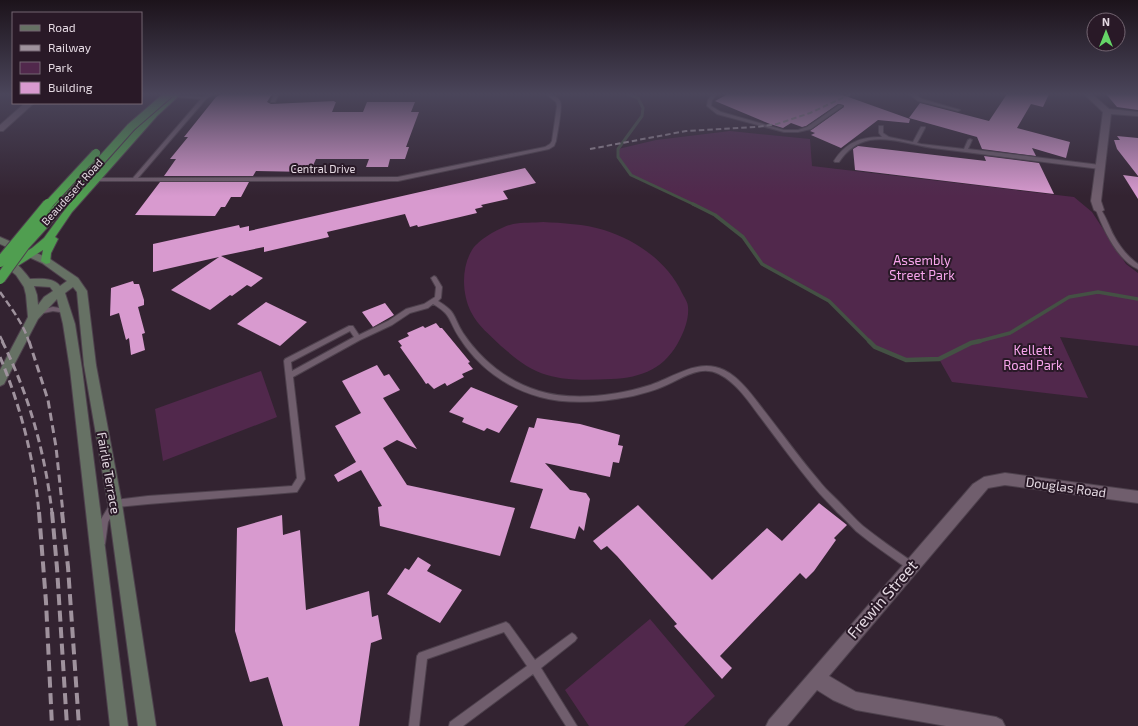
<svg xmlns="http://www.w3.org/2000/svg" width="1138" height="726" viewBox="0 0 1138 726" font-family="'Exo 2',sans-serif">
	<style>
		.green { fill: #51284c }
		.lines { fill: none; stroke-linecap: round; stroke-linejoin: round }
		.stream-far2 { stroke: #445144; stroke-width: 3 }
		.stream-far1 { stroke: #445144; stroke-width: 3.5 }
		.stream { stroke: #445144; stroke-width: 4.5 }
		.building { fill: #d89acf }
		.lane-casing { stroke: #4e414d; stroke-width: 2 }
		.street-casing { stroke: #4e414d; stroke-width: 2 }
		.secondary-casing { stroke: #4e414d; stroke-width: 2 }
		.highway-casing { stroke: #4e414d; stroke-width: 2 }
		.lane { fill: #705e6d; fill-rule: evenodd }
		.street { fill: #705e6d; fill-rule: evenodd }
		.secondary { fill: #667164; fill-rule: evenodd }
		.highway { fill: #509e50; fill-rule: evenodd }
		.rail-far3 { stroke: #9f929d; stroke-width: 2; stroke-dasharray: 5.5 3; stroke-linecap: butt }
		.rail-far2 { stroke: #9f929d; stroke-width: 2.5; stroke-dasharray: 7 3.5; stroke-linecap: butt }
		.rail-far1 { stroke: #9f929d; stroke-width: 3; stroke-dasharray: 8 4.5; stroke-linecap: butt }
		.rail { stroke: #9f929d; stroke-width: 4; stroke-dasharray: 11 5.5; stroke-linecap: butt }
		.highway-bridge-far1-casing { stroke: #4e414d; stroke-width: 10; stroke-linecap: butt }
		.highway-bridge-casing { stroke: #4e414d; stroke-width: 12; stroke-linecap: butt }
		.highway-bridge-far1 { stroke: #509e50; stroke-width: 8 }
		.highway-bridge { stroke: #509e50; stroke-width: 10 }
		.labels { text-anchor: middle; stroke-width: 4; stroke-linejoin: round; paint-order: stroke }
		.far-street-label { font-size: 11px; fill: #e3d8e1; stroke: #291927 }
		.park-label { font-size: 13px; fill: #f8a6ed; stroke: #291927 }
		.street-label { font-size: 13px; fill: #e3d8e1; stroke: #291927 }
		.near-street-label { font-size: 16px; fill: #e3d8e1; stroke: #291927 }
	</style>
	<rect width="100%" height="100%" fill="#332331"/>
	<path class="green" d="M730 131 810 139 812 166 1074 197 1092 212 1126 264 1138 273V346L1060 337 1088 398 952 382 939 359 906 360 875 347 829 301 762 264 743 237 715 215 686 200 631 175 618 157V149L656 140Z
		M543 222C563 223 584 224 604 230 636 240 668 262 682 293 684 297 688 302 688 307 689 318 685 329 680 339 666 368 642 378 611 379 589 380 567 381 547 375 529 370 515 358 501 346 490 335 478 326 471 312 462 294 461 268 472 250 479 239 501 227 513 224 522 222 534 223 543 222Z
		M261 371 277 417 163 461 155 409Z
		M650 619 715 696 684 726H589L565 690Z"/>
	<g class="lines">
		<path class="stream-far2" d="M628 94 638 98 643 108 642 116 618 149V157L631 175 695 205"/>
		<path class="stream-far1" d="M693 204 715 215 743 237 762 264 829 301 870 342
			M976 342 1010 333 1069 297 1098 292 1138 299"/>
		<path class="stream" d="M869 341 875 347 906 360 939 359 971 343 980 341"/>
	</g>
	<path class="building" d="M221 94H272L267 102 271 104 335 101 334 102H336L332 112H363L367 102H415L411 112H419L406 147H409L405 159H390L388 167H366L369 159H316L310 172 256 171 253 176H164L176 159H170L188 137H184L216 97Z
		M728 94H840L910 119 909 123 878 120 841 148 811 135 815 133 810 131 844 107 843 105 838 104 806 126 802 127 791 123 783 128 770 124 715 101Z
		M1007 94H1049L1043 107 1031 104 1017 128 1070 142 1066 158 1032 148 1036 156 982 149 977 137 909 118 920 103 989 121Z
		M1106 94H1138V110L1117 107Z
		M1117 136 1138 138V176L1117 149 1114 140H1120Z
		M858 146 986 161 984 156 1039 163 1054 194 855 170 853 149Z
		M525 168 536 183 503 191 508 199 481 205 483 207 475 209 477 213 418 227 417 225 410 227 405 214 327 232 329 237 264 252V247L221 256 263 278 251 287 247 285 232 296 230 295 210 310 171 290 219 257 153 272V244L239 225 240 228 249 226V231Z
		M1123 175 1138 177V199Z
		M160 182H249L241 197H231L225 207H221L215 216 135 215Z
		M133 281 134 284H139L144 300V305L138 307 145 333 142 334 145 350 131 355 129 338 126 340 119 313 110 316 111 288Z
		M266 302 307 322 280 346 237 324Z
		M385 303 394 315 373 327 362 312Z
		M436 323 440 328H442L470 362 468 363 473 369 462 374 464 377 447 386 445 383 434 389 428 383 426 384 422 378 400 347 402 346 398 341 409 336 407 333 423 326 425 328Z
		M377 365 384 376 389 374 400 390 383 398 417 449 397 440 383 448 407 485 515 508 500 556 380 526 378 507 382 506 361 470 338 482 334 475 356 462 335 426 361 413 342 381Z
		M471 387 518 406 499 433 487 428 484 431 462 422 464 418 449 412Z
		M537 418 580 424 620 435 618 445 623 446 619 463 613 462 610 477 545 463 570 490 586 493 590 499 584 531 579 526 575 539 530 528 543 489 510 482 529 427 534 428Z
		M819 503 847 525 834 538 836 540 814 571 806 579 800 573 720 656 732 668 722 679 674 626 677 624 617 556 607 546 601 550 593 541 638 505 712 580 767 528 782 541Z
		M282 515 283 535 300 530 306 610 369 591 372 617 378 615 382 639 371 643 359 726H283L268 677 250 682 235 631 237 528Z
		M418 557 431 565 427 571 462 590 440 623 387 594 405 568 409 570Z"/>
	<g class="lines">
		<defs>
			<path id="lane" d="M208 94H214L206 99 138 178 398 177 545 147 550 144 552 141 557 106 556 102 546 94C551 94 558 97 560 101 563 106 557 134 556 141L554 146 549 149 398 181H93L92 180 95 178H133L201 99 175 97H173V95L203 97Z
				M275 94H279L275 102H271V101Z
				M712 94H717L712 100 711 106 721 112 784 130H798L807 127 839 105 843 106 811 129 798 132H784L717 114 707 106 708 100Z
				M909 94H915L922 99 960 110 958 111 918 101Z
				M879 126H883V133L889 137 913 142 921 127H925V128L917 143 921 144 964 149 968 140 970 139 972 140 968 149 1100 165 1103 167 1100 169C1044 162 989 155 933 148 912 145 892 137 870 140 856 143 847 150 839 162H835L834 161C846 142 861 137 882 137L879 133Z
				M1099 208C1104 211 1110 229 1114 236 1120 247 1128 257 1138 264V269C1118 261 1103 229 1096 210Z
				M434 276 436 277 442 287 441 298 438 301C457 312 453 317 463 333 481 360 508 382 539 391 571 401 615 396 647 386 672 379 697 357 724 370 742 379 754 398 766 413 784 436 801 460 820 482 827 491 836 498 843 506 850 513 856 520 863 526 879 539 897 551 914 563L915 566 914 569 911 570 908 569C891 557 873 545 856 531 850 525 844 518 837 512 830 504 821 496 814 487 796 465 778 441 761 418 749 402 737 383 719 374 699 364 680 380 662 387 653 391 643 393 633 396 603 402 569 405 540 397 506 388 477 366 459 337 448 320 452 315 433 304L428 308 410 313 392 325 360 340 293 377 305 479 297 492 148 504 117 507 108 522 105 544 102 545 99 544 98 541 100 521 112 501 115 500 148 496 292 486 297 478 284 361 285 359 349 326H353L359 335 388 321 406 309 424 304 435 297 436 287 431 278ZM350 331 354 337 292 371 291 362Z
				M53 307 66 309 69 311 66 313 53 311 39 314 36 312 37 310Z
				M506 622 509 624 535 660 569 635 572 633 575 635 577 638 575 641 541 668 577 726H566L533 674 463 726H449L450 722 527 666 504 632 427 659 419 726H409L417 656 419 653Z"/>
			<path id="street" d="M1084 94H1092L1109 109 1138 112V116L1111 114 1101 201 1104 210 1099 213 1094 210 1091 201 1103 112Z
				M25 103H34L3 131H0V125Z
				M1005 473 1138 491V503L1005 485 988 488 829 676 856 692 996 717 1002 720 1005 726H946L856 710 833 700 817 690 787 726H766L769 720 973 484 984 477Z"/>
			<path id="secondary" d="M0 237 50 259 78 278 87 291 96 365 122 504 156 726H138L108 504 84 365 77 292 73 287 65 293 75 324 82 369 128 726H110L70 369 63 324 57 299 38 319 4 384 0 386V370L28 317 26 295 24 287 16 275 0 262V256C11 255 24 271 30 279 40 279 53 277 60 286L67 281 42 263 0 244ZM34 286 50 287 53 291 44 297 38 305 37 295Z"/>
			<path id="highway" d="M173 94H181L157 116 72 212 55 237 58 239 51 253 50 263 46 264 41 261 43 250 16 267H8L7 265 8 263 32 248 44 238 66 208 151 112Z"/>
		</defs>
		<use href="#lane" class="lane-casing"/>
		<use href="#street" class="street-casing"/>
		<use href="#secondary" class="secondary-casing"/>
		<use href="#highway" class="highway-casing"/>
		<use href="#lane" class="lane"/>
		<use href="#street" class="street"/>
		<use href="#secondary" class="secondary"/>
		<use href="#highway" class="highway"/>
		<path class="rail-far3" d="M590 149 686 131 756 127 777 124 810 113 851 94"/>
		<path class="rail-far2" d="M0 292C11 308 23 323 29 342
			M0 336 3 342"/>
		<path class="rail-far1" d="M2 341C29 395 45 452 52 513
			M29 341 48 400 56 447 63 513
			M0 357C21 407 34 459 39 513"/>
		<path class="rail" d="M39 512 46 602 52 726
			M52 512 57 568 67 726
			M62 512 68 567 79 726"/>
		<defs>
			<path id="highway-bridge-far1" d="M48 205 96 153
				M61 205 131 127 169 94"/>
			<path id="highway-bridge" d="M0 262 48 204
				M0 279 24 246 62 204"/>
		</defs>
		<use href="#highway-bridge-far1" class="highway-bridge-far1-casing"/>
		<use href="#highway-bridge" class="highway-bridge-casing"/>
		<use href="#highway-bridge-far1" class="highway-bridge-far1"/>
		<use href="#highway-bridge" class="highway-bridge"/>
	</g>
	<linearGradient id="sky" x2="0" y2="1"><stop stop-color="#1c131b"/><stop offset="0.48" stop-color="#4a455a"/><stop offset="1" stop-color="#4a455a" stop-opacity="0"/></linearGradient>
	<rect width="1138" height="196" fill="url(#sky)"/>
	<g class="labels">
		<g class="far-street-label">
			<text x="323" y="173">Central Drive</text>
			<text transform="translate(72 192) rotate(-48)" y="4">Beaudesert Road</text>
		</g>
		<g class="park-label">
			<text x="922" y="265">Assembly<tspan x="922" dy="15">Street Park</tspan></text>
			<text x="1033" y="355">Kellett<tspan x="1033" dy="15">Road Park</tspan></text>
		</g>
		<g class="street-label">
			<text transform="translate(109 473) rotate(80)" y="5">Fairlie Terrace</text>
			<text transform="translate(1066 487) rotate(8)" y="5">Douglas Road</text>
		</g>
		<g class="near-street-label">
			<text transform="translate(882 599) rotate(-49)" y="6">Frewin Street</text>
		</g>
	</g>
	<rect x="12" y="12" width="130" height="92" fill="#291927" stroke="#736571"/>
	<rect x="20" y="25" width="20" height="6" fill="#667164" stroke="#736571"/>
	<text x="48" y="32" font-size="12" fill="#e3d8e1">Road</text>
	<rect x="20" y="45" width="20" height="6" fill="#9f929d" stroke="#736571"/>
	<text x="48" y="52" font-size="12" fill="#e3d8e1">Railway</text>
	<rect x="20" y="62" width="20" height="12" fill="#51284c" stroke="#736571"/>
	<text x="48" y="72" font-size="12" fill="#e3d8e1">Park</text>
	<rect x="20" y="82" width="20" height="12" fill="#d89acf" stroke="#736571"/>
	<text x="48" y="92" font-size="12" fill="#e3d8e1">Building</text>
	<g transform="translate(1106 32)"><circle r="19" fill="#291927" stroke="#736571"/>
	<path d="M0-3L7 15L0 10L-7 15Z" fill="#65d467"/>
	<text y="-6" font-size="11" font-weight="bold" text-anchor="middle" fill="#e3d8e1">N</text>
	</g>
</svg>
